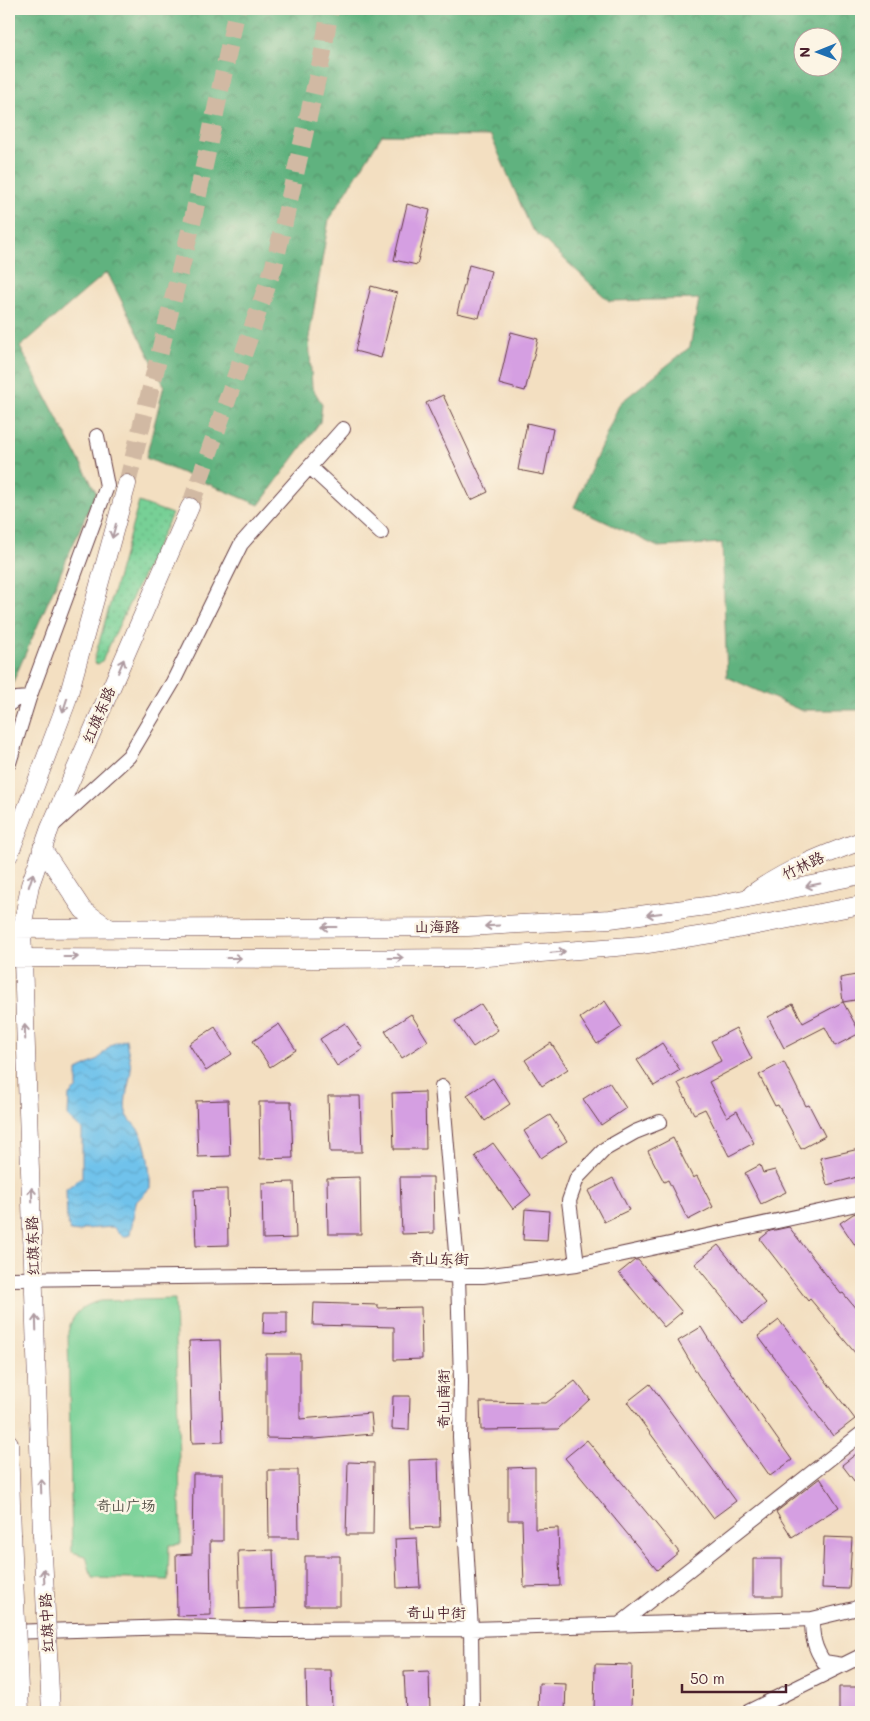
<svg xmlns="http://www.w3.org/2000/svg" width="870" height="1721" viewBox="0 0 870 1721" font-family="Mali,'LXGW WenKai TC',sans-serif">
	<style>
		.grass { fill: url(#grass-dots); stroke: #607860 }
		.forest { fill: url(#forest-crowns); stroke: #566855; fill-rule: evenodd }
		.green { fill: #77d096; stroke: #607860 }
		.water { fill: url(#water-waves); stroke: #5c708b }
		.building { fill: #d59fe2 }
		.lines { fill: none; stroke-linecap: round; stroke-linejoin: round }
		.major-tunnel { stroke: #d1b9a3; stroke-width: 18; stroke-dasharray: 18 9; stroke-linecap: butt }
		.minor-casing { stroke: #633c42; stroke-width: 16 }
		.major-casing { stroke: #633c42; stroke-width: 19 }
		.minor { stroke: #fff; stroke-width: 14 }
		.major { stroke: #fff; stroke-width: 18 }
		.major-bridge-casing { stroke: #633c42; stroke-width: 19; stroke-linecap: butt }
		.major-bridge { stroke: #fff; stroke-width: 18 }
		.oneway { stroke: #ae9aa0 }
		.labels { text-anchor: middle; stroke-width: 5; stroke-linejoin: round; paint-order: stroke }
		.street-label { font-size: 15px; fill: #4a1f2b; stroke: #fcf5e5 }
		.park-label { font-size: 15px; fill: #58544b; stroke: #fcf5e5 }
	</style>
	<defs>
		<pattern id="grass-dots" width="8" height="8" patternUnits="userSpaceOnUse" patternTransform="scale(1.25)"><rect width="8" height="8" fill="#77d096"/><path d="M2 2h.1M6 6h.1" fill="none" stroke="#68b281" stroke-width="1.8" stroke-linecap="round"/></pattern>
		<pattern id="forest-crowns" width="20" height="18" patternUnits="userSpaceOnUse" patternTransform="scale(1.25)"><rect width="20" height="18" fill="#61b27f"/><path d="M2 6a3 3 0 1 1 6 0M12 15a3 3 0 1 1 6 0" fill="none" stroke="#529068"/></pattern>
		<pattern id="water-waves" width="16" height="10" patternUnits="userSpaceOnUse" patternTransform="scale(1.25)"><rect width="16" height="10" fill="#6fc2eb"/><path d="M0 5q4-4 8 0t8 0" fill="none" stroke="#62a6ca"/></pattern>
	</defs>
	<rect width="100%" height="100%" fill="#fcf5e5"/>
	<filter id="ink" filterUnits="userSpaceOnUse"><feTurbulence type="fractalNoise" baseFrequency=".02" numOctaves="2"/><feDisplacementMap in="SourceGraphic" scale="10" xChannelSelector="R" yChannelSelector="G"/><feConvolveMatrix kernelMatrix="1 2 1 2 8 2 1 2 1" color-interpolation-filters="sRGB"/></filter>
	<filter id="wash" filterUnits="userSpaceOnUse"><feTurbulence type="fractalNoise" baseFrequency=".0096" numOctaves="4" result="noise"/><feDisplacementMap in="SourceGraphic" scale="20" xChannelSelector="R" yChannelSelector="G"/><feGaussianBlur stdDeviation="1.12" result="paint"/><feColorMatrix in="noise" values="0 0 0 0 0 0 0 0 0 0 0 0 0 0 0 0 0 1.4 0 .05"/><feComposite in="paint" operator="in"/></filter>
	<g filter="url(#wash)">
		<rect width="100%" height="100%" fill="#f3dfc1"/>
		<path class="grass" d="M139 502 172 514 102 661 98 664 95 663 94 660Z"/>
		<path class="forest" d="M9 9H861V710H800L727 677 722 543 658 547 574 507 620 403 690 347 699 299 609 301 531 228 491 136 382 135 329 219 309 338 312 387 322 404 320 422 259 505 146 458 164 385 107 272 20 347 96 492 9 691ZM802 38H832V68H802Z"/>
		<path class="green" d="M175 1299 181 1544 169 1545 168 1580 92 1578 86 1556 72 1552 68 1332C72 1314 82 1305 100 1301Z"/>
		<path class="water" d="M126 1039C127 1049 131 1060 131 1070 130 1081 123 1102 126 1112 128 1119 136 1126 140 1132 147 1144 151 1174 150 1188L136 1202 130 1235 123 1237 113 1227 84 1229 80 1232 70 1231 67 1221 66 1189 82 1177V1130L68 1117 69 1095 77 1088V1070L96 1061 112 1044Z"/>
		<g id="blocks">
			<path class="building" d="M407 204 430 210 417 265 394 260Z
				M469 265 491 271 479 318 457 313Z
				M371 286 397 293 381 358 355 351Z
				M511 332 538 339 525 391 499 384Z
				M443 395 488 492 471 500 426 403Z
				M527 423 553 429 544 475 518 470Z
				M861 974V999L843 1002 840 978Z
				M605 1001 622 1027 597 1044 580 1018Z
				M843 1002 860 1033 835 1046 825 1027 784 1048 768 1017 793 1004 803 1023Z
				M481 1004 498 1030 473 1047 455 1021Z
				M411 1014 428 1041 402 1058 385 1031Z
				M345 1023 363 1049 337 1066 320 1039Z
				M279 1024 296 1050 270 1067 253 1041Z
				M215 1027 232 1054 206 1071 189 1044Z
				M736 1028 752 1059 709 1082 727 1117 737 1111 754 1143 729 1156 705 1109 694 1114 678 1083 721 1061 711 1041Z
				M551 1043 568 1069 542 1086 525 1060Z
				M662 1043 680 1070 654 1086 637 1060Z
				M784 1062 806 1106 809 1105 825 1136 801 1149 778 1105 775 1106 759 1075Z
				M493 1078 510 1104 485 1121 467 1095Z
				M609 1082 626 1108 601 1125 583 1099Z
				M425 1092 426 1149H394L392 1093Z
				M328 1096H360L362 1152H330Z
				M228 1100 230 1156 198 1157 196 1101Z
				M259 1102H291L293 1158 260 1159Z
				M550 1115 567 1141 541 1158 524 1131Z
				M673 1138 693 1178 697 1176 713 1207 688 1220 668 1180 664 1182 648 1151Z
				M493 1143 531 1195 513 1209 475 1156Z
				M859 1149 861 1158V1176L827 1185 820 1158Z
				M760 1165 763 1173 775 1170 786 1192 761 1204 745 1173Z
				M360 1177 361 1234H328L327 1178Z
				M400 1177H433L434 1233 402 1234Z
				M613 1178 629 1210 604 1222 588 1191Z
				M294 1182 296 1238 263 1239 262 1183Z
				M227 1189 228 1245 196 1246 194 1190Z
				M525 1209 549 1211 547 1241 523 1240Z
				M861 1212V1254L840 1223 853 1214Z
				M789 1227 841 1294 843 1293 861 1315V1360L810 1299 808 1301 760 1239 770 1231Z
				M718 1245 766 1303 743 1323 695 1264Z
				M635 1260H638L682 1312 664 1327 619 1273Z
				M314 1303 378 1305V1308L421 1307 422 1359 394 1360V1327L313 1325Z
				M264 1312H287V1334L263 1333Z
				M779 1320 855 1419 833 1436 758 1336Z
				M701 1327 719 1356 792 1460 770 1476 698 1375 678 1341Z
				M220 1340 223 1442 192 1443 189 1341Z
				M266 1354H300V1419L371 1413 373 1434 315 1439 266 1438Z
				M575 1381 590 1399 558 1429 481 1430 480 1402 546 1403Z
				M650 1384 736 1501 713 1518 627 1402Z
				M393 1396H410L409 1430 392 1429Z
				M587 1440 679 1552 657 1570 565 1458Z
				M861 1450V1490L842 1465Z
				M438 1459 440 1527 411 1528 409 1460Z
				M348 1462 374 1463 373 1535H346Z
				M535 1467V1529L558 1528 560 1586 524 1587 522 1520H508V1468Z
				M268 1470H298L299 1538H269Z
				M193 1474H223V1541H210L211 1615 177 1616 176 1555 192 1554Z
				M820 1478 839 1507 792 1537 776 1512Z
				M824 1537 852 1538 849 1589 822 1588Z
				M417 1538 420 1587 397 1588 395 1539Z
				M273 1550 275 1608 240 1609 238 1551Z
				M305 1556H340V1606H305Z
				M753 1559H782V1596H753Z
				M595 1664 632 1665 631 1712H594Z
				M306 1670H331L332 1712H307Z
				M429 1671 430 1712H406L404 1672Z
				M539 1683 566 1684 565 1712H538Z
				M839 1687H861V1712H839Z"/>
		</g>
	</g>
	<g filter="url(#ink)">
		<use href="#blocks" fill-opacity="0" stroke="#633c42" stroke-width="1"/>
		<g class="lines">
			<path class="major-tunnel" d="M127 484 193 219 237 9
				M190 507 274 266 322 57 330 9"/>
			<defs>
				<path id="minor" d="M310 467 381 533
					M9 704 16 699 29 698
					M9 763 29 698 107 486 97 436
					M53 825 129 756 173 682 241 544 343 429
					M442 1087 458 1276 461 1381 460 1437 471 1629 472 1712
					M577 1264 569 1201 577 1178 605 1149 635 1132 660 1122
					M9 1279 438 1274 458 1276H483L577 1264 861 1203
					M812 1619C812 1636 814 1648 824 1662L843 1665
					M620 1624 861 1434
					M9 1632 175 1627 275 1630 471 1629 812 1619 854 1609 861 1606
					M748 1712 861 1656"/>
				<path id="major" d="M42 848 83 910 109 928
					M9 855 66 704 127 484
					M752 894C785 870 823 855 861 841
					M9 929 468 927 610 919 714 905 861 875
					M9 958 321 959 473 958 528 954 641 945 717 933 861 905
					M9 1443 12 1534
					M42 1535 22 928 30 885 50 828 190 507"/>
			</defs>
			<use href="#minor" class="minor-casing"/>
			<use href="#major" class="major-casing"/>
			<use href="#minor" class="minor"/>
			<use href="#major" class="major"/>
			<defs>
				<path id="major-bridge" d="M12 1534 20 1712
					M42 1535 51 1712"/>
			</defs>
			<use href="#major-bridge" class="major-bridge-casing"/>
			<use href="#major-bridge" class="major-bridge"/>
		</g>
		<defs><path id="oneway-shaft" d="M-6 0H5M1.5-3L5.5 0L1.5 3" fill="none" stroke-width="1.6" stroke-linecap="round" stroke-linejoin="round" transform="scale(1.25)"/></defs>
		<g class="oneway">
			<use href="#oneway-shaft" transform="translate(114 531) rotate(105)"/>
			<use href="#oneway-shaft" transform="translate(121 666) rotate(-67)"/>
			<use href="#oneway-shaft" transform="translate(65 705) rotate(108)"/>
			<use href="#oneway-shaft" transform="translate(31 880) rotate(-72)"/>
			<use href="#oneway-shaft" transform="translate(813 885) rotate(169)"/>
			<use href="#oneway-shaft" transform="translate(654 914) rotate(173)"/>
			<use href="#oneway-shaft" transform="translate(492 926) rotate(177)"/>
			<use href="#oneway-shaft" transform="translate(329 927) rotate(-180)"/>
			<use href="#oneway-shaft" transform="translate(558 952) rotate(-5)"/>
			<use href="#oneway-shaft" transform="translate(71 957)"/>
			<use href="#oneway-shaft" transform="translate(234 958)"/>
			<use href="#oneway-shaft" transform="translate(396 958)"/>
			<use href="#oneway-shaft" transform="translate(25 1032) rotate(-92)"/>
			<use href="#oneway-shaft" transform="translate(32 1195) rotate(-92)"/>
			<use href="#oneway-shaft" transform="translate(36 1323) rotate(-92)"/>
			<use href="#oneway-shaft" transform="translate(41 1486) rotate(-92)"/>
			<use href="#oneway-shaft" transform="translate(44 1576) rotate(-93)"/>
		</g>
	</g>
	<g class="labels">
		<g class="street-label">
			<text transform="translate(99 715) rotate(-67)" y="5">红旗东路</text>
			<text transform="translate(803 866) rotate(-26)" y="5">竹林路</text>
			<text x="437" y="932">山海路</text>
			<text transform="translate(33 1246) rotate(-92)" y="5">红旗东路</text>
			<text transform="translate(439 1259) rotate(1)" y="5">奇山东街</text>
			<text transform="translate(444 1399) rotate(-90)" y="5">奇山南街</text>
			<text x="436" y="1618">奇山中街</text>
			<text transform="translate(47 1623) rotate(-93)" y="5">红旗中路</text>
		</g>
		<g class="park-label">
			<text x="126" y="1511">奇山广场</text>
		</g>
	</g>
	<rect width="870" height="1721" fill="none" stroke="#fcf5e5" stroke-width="30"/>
	<g transform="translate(818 52) rotate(269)"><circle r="24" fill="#fcf5e5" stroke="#b59f9b"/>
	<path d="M0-4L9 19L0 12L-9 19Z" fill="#1f6fb2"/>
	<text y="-8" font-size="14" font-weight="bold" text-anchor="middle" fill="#4a1f2b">N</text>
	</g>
	<path d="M682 1684v8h104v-8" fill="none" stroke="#4a1f2b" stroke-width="2.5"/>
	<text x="690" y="1684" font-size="15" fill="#4a1f2b" stroke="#fcf5e5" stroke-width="4" paint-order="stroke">50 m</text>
</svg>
